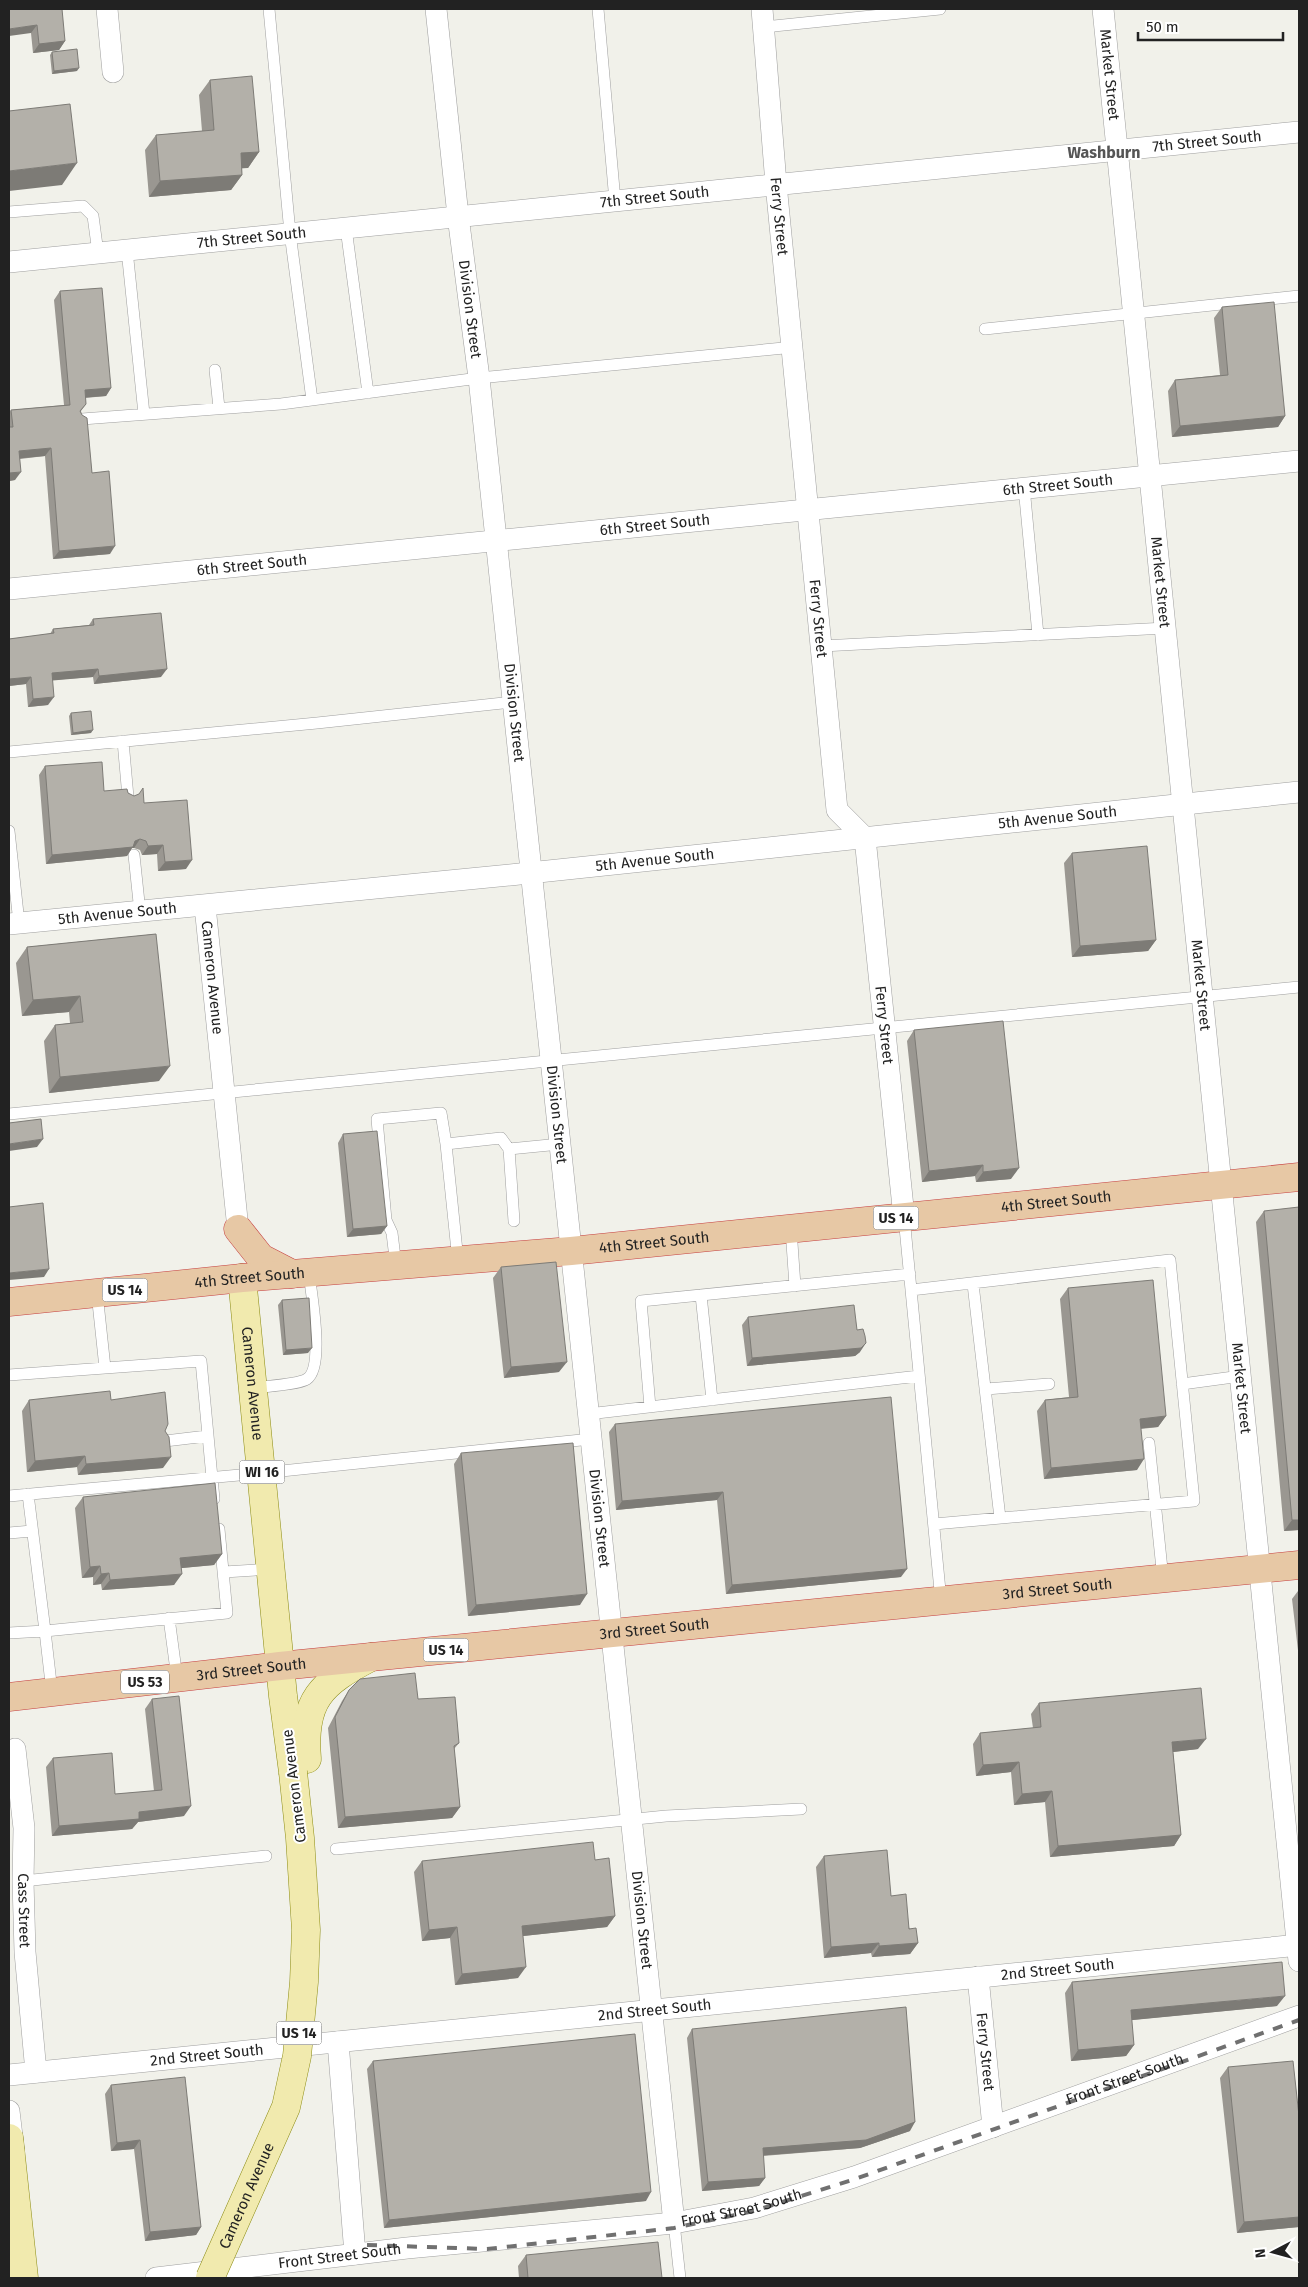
<svg xmlns="http://www.w3.org/2000/svg" width="1308" height="2287" viewBox="0 0 1308 2287" font-family="'Fira Sans',sans-serif">
	<style>
		.lines { fill: none; stroke-linecap: round; stroke-linejoin: round }
		.service-casing { stroke: #9f9f9f; stroke-width: 12 }
		.minor-casing { stroke: #9f9f9f; stroke-width: 22 }
		.primary-casing { stroke: #8c8c13; stroke-width: 29 }
		.trunk-casing { stroke: #c63f41; stroke-width: 29 }
		.service { stroke: #fff; stroke-width: 11 }
		.minor { stroke: #fff; stroke-width: 21 }
		.primary { stroke: #f1eaae; stroke-width: 28 }
		.trunk { stroke: #e7c8a5; stroke-width: 28 }
		.rail { stroke: #707070; stroke-width: 4; stroke-dasharray: 10 10; stroke-linecap: butt }
		.primary-bridge-casing { stroke: #8c8c13; stroke-width: 29; stroke-linecap: butt }
		.primary-bridge { stroke: #f1eaae; stroke-width: 28 }
		.wall { fill: #9a9791 }
		.shaded-wall { fill: #7d7b76 }
		.building { fill: #b3b0a9; stroke: #7d7b76 }
		.labels { text-anchor: middle; stroke-width: 4; stroke-linejoin: round; paint-order: stroke }
		.shield { fill: #fff; stroke: #646464; stroke-width: 1 }
		.shield-label { font-size: 14px; font-weight: bold; fill: #222 }
		.street-label { font-size: 15px; fill: #222; stroke: #fff }
		.neighbourhood-label { font-size: 16px; font-weight: bold; fill: #555; stroke: #fff }
	</style>
	<rect width="100%" height="100%" fill="#f1f1ea"/>
	<g class="lines">
		<defs>
			<path id="service" d="M269 9 290 233 312 400
				M598 9 615 201
				M764 27 940 9
				M9 212 83 206 93 216 98 253
				M346 228 368 393
				M127 250 144 414
				M985 329 1299 296
				M215 370 219 408
				M82 419 281 404 479 378 794 347
				M1024 487 1038 635
				M822 646 1166 628
				M123 741 128 797
				M9 752 317 723 513 702
				M9 831 19 923
				M134 855 140 912
				M9 1114 1299 987
				M904 1217 941 1601
				M514 1221 509 1149 560 1144
				M791 1229 795 1286
				M458 1261 446 1144 501 1138 509 1149
				M396 1266 392 1233 386 1220 377 1119 441 1113 446 1144
				M973 1284 1000 1518
				M911 1290 1170 1260 1194 1501 934 1524
				M97 1293 105 1368
				M701 1295 712 1400
				M9 1375 201 1361 214 1499
				M1182 1384 1241 1376
				M253 1388C266 1386 297 1385 307 1379 325 1367 311 1293 309 1273
				M986 1389 1049 1384
				M650 1407 641 1301 910 1274
				M588 1414 919 1376
				M165 1441 207 1436
				M1149 1443 1163 1579
				M28 1494 45 1631 227 1613 219 1529
				M9 1496 262 1473 591 1439
				M9 1533 32 1531
				M224 1572 271 1569
				M169 1618 177 1678
				M9 1633 45 1631 52 1692
				M336 1849 666 1816 801 1809
				M23 1881 266 1856
				M674 2223 680 2278"/>
			<g id="minor">
				<path d="M107 9 113 72"/>
				<path id="s1" d="M436 9 458 216 479 378 674 2223"/>
				<path id="s2" d="M762 9 776 184 837 810 865 838 904 1217"/>
				<path id="s3" d="M1103 9 1299 1961"/>
				<path id="s4" d="M9 262 1299 132"/>
				<path id="s5" d="M9 589 1299 461"/>
				<path id="s6" d="M205 906 238 1229"/>
				<path id="s7" d="M9 924 510 875 1299 792"/>
				<path id="s8" d="M15 1749 24 1828 23 1881 25 1952 36 2072"/>
				<path id="s9" d="M978 1977 993 2127"/>
				<path d="M338 2042 355 2254"/>
				<path id="s10" d="M9 2075 1299 1945"/>
				<path d="M9 2111 14 2153"/>
				<path id="s11" d="M156 2278 407 2248 674 2223 754 2208 854 2177 1299 2016"/>
			</g>
			<g id="primary">
				<path id="s12" d="M242 1278 283 1696 293 1772"/>
				<path d="M307 1759C302 1700 321 1683 371 1657"/>
				<path d="M9 2138 24 2278"/>
			</g>
			<g id="trunk">
				<path d="M238 1229 261 1258 292 1274"/>
				<path id="s13" d="M9 1302 242 1278 571 1251 1299 1177"/>
				<path id="s14" d="M9 1697 280 1666 1299 1565"/>
			</g>
		</defs>
		<use href="#service" class="service-casing"/>
		<use href="#minor" class="minor-casing"/>
		<use href="#primary" class="primary-casing"/>
		<use href="#trunk" class="trunk-casing"/>
		<use href="#service" class="service"/>
		<use href="#minor" class="minor"/>
		<use href="#primary" class="primary"/>
		<use href="#trunk" class="trunk"/>
		<path class="rail" d="M367 2245 487 2249 674 2228 754 2211 855 2179 1299 2020"/>
		<defs>
			<g id="primary-bridge">
				<path id="s15" d="M210 2278 286 2107 297 2056 304 1982 306 1930 300 1838 293 1772"/>
			</g>
		</defs>
		<use href="#primary-bridge" class="primary-bridge-casing"/>
		<use href="#primary-bridge" class="primary-bridge"/>
	</g>
	<path class="wall" d="M9 9 65 41 59 50 33 53 31 33Z
		M52 52 77 71 52 74 50 55Z
		M210 80 259 152 248 168H242V175L231 190 149 197 145 150 156 135 202 131 199 95Z
		M60 291 111 388 106 396 85 398 86 404 81 411 92 473 110 554 53 559 45 456 20 459 15 480 9 481V413L11 410 64 405 54 300Z
		M1222 307 1285 416 1278 427 1172 437 1168 391 1175 380 1220 375 1214 318Z
		M93 619 161 677 94 684 93 677 52 680 48 705 28 707 26 684 9 686V639L50 634 53 629 89 625Z
		M71 713 91 733 71 735 69 716Z
		M45 766 104 791 128 793 144 803 186 869 158 871 157 854 142 855 140 850 134 848H132L127 856 46 864 39 775Z
		M1072 853 1156 940 1148 951 1072 957 1064 863Z
		M156 934 159 1081 49 1093 44 1041 55 1025 70 1023 69 1012 22 1016 16 963 27 947Z
		M914 1030 1011 1179 976 1182 975 1176 922 1182 907 1041Z
		M343 1134 387 1226 381 1234 347 1237 338 1143Z
		M1264 1211 1299 1530 1284 1531 1256 1222Z
		M501 1267 559 1372 504 1378 493 1278Z
		M1068 1288 1166 1416 1158 1427 1141 1429 1137 1470 1044 1479 1037 1411 1045 1400 1069 1397 1060 1299Z
		M282 1300 308 1353 283 1355 278 1305Z
		M748 1317 857 1330 860 1352 855 1356 747 1366 742 1325Z
		M29 1400H111L165 1431 163 1468 78 1475 77 1467 27 1472 22 1411Z
		M615 1424 901 1577 726 1594 717 1500 616 1510 609 1432Z
		M461 1453 580 1605 468 1616 454 1464Z
		M83 1497 222 1554 214 1565 181 1568 174 1585 102 1590 101 1584 93 1585V1577L82 1578 75 1508Z
		M1298 1591H1299V1659L1292 1599Z
		M349 1690 418 1699 459 1743 454 1749 460 1807 452 1818 338 1828 328 1728 342 1701Z
		M152 1699 184 1816 138 1822 132 1829 52 1836 46 1767 53 1758 115 1794 154 1791 145 1709Z
		M1039 1703 1198 1749 1173 1752 1181 1835 1174 1846 1050 1857 1045 1802 1014 1805 1011 1772 976 1776 973 1744 980 1733 1033 1728 1031 1714Z
		M824 1856 891 1896 918 1943 910 1954 872 1957 871 1953 824 1958 816 1867Z
		M595 1860 615 1916 607 1927 523 1936 518 1978 455 1985 450 1938 422 1941 414 1872 422 1861Z
		M1072 1982 1277 2006 1131 2020 1134 2045 1126 2056 1071 2061 1065 1993Z
		M692 2029 910 2131 860 2148 763 2156 765 2178 759 2186 702 2191 687 2038Z
		M373 2061 646 2201 384 2228 367 2069Z
		M1228 2067 1299 2116V2227L1237 2233 1220 2078Z
		M111 2085 201 2227 196 2235 145 2241 134 2149 111 2151 105 2094Z
		M526 2255 662 2278H519L518 2266Z"/>
	<path class="shaded-wall" d="M37 25 31 33 9 36V29Z
		M65 41 59 50 33 53 39 44Z
		M79 68 77 71 52 74 54 71Z
		M259 152 248 168 230 169 241 153Z
		M77 163 62 185 9 191V171Z
		M242 175 231 190 149 197 160 181Z
		M111 388 106 396 79 398 85 390Z
		M1285 416 1278 427 1172 437 1180 426Z
		M51 448 45 456 13 459 19 451Z
		M21 472 15 480 9 481V473Z
		M115 546 110 554 53 559 59 551Z
		M98 669 93 677 47 681 52 673Z
		M167 669 161 677 94 684 99 676Z
		M31 677 26 684 9 686V679Z
		M54 697 48 705 28 707 33 699Z
		M93 730 91 733 71 735 73 733Z
		M140 839 134 848H132L127 856 46 864 52 855 135 841Z
		M163 845 157 854 142 855 148 846Z
		M192 860 186 869 158 871 165 862Z
		M1156 940 1148 951 1072 957 1080 946Z
		M80 996 69 1012 22 1016 33 1000Z
		M170 1066 159 1081 49 1093 60 1077Z
		M43 1139 37 1147 9 1151V1144Z
		M983 1165 975 1176 922 1182 929 1171Z
		M1019 1168 1011 1179 976 1182 983 1172Z
		M387 1226 381 1234 347 1237 353 1229Z
		M49 1269 44 1277 9 1280V1273Z
		M866 1343 860 1352 855 1356 747 1366 752 1358Z
		M312 1348 308 1353 283 1355 286 1350Z
		M567 1362 559 1372 504 1378 511 1367Z
		M1166 1416 1158 1427 1133 1429 1140 1419Z
		M85 1456 77 1467 27 1472 35 1461Z
		M171 1457 163 1468 78 1475 86 1464Z
		M1144 1459 1137 1470 1044 1479 1051 1468Z
		M723 1492 717 1500 616 1510 622 1501Z
		M1292 1520H1299V1530L1284 1531Z
		M222 1554 214 1565 172 1569 180 1558Z
		M100 1566 93 1577 82 1578 90 1567Z
		M907 1569 901 1577 726 1594 732 1585Z
		M109 1573 101 1584 93 1585 101 1574Z
		M182 1574 174 1585 102 1590 110 1580Z
		M587 1594 580 1605 468 1616 476 1605Z
		M1206 1739 1198 1749 1165 1753 1172 1742Z
		M1019 1762 1011 1772 976 1776 983 1765Z
		M1052 1791 1045 1802 1014 1805 1022 1794Z
		M191 1806 184 1816 138 1822 132 1829 52 1836 59 1826 139 1812Z
		M460 1807 452 1818 338 1828 345 1817Z
		M1181 1835 1174 1846 1050 1857 1058 1846Z
		M615 1916 607 1927 514 1937 522 1926Z
		M457 1927 450 1938 422 1941 429 1930Z
		M879 1943 871 1953 824 1958 831 1947Z
		M918 1943 910 1954 872 1957 879 1946Z
		M526 1967 518 1978 455 1985 462 1974Z
		M1285 1996 1277 2006 1123 2021 1131 2010Z
		M1134 2045 1126 2056 1071 2061 1078 2050Z
		M915 2122 910 2131 860 2148 757 2156 763 2148Z
		M140 2140 134 2149 111 2151 117 2143Z
		M765 2178 759 2186 702 2191 708 2182Z
		M651 2192 646 2201 384 2228 389 2220Z
		M1299 2217V2227L1237 2233 1244 2222Z
		M201 2227 196 2235 145 2241 150 2232Z"/>
	<path class="building" d="M9 9H62L65 41 39 44 37 25 9 29Z
		M77 49 79 68 54 71 52 52Z
		M252 76 259 152 241 153 242 175 160 181 156 135 214 130 210 80Z
		M70 104 77 163 9 171V111Z
		M102 288 111 388 85 390 86 404 80 411 82 415 87 418 92 473 109 471 115 546 59 551 51 448 19 451 21 472 9 473V427H13L11 410 70 405 60 291Z
		M1274 302 1285 416 1180 426 1175 380 1228 375 1222 307Z
		M161 613 167 669 99 676 98 669 52 673 54 697 33 699 31 677 9 679V639L54 633 53 629 94 625 93 619Z
		M91 711 93 730 73 733 71 713Z
		M102 762 104 791 127 789 128 793 134 796 139 794 143 788 144 803 187 800 192 860 165 862 163 845 148 846 146 841 140 839 135 841 133 847 52 855 45 766Z
		M1147 846 1156 940 1080 946 1072 853Z
		M156 934 170 1066 60 1077 55 1025 83 1022 80 996 33 1000 27 947Z
		M1003 1021 1019 1168 983 1172V1165L929 1171 914 1030Z
		M41 1119 43 1139 9 1144V1123Z
		M377 1131 387 1226 353 1229 343 1134Z
		M43 1203 49 1269 9 1273V1207Z
		M1299 1207V1520H1292L1264 1211Z
		M556 1262 567 1362 511 1367 501 1267Z
		M1153 1280 1166 1416 1140 1419 1144 1459 1051 1468 1045 1400 1078 1397 1068 1288Z
		M309 1298 312 1348 286 1350 282 1300Z
		M854 1305 857 1330 863 1329 865 1336 866 1343 861 1348 752 1358 748 1317Z
		M110 1391 111 1400 165 1392 168 1424 165 1431 169 1437 171 1457 86 1464 85 1456 35 1461 29 1400Z
		M891 1397 907 1569 732 1585 723 1492 622 1501 615 1424Z
		M573 1443 587 1594 476 1605 461 1453Z
		M215 1483 222 1554 180 1558 182 1574 110 1580 109 1573 101 1574 100 1566 90 1567 83 1497Z
		M415 1673 418 1699 455 1697 459 1743 454 1746 460 1807 345 1817 335 1717 349 1690 360 1679Z
		M1201 1688 1206 1739 1172 1742 1181 1835 1058 1846 1052 1791 1022 1794 1019 1762 983 1765 980 1733 1041 1727 1039 1703Z
		M179 1696 191 1806 139 1812V1819L59 1826 53 1758 112 1753 115 1794 162 1790 152 1699Z
		M593 1842 595 1860 609 1858 615 1916 522 1926 526 1967 462 1974 457 1927 429 1930 422 1861Z
		M887 1850 891 1896 906 1894 909 1929 916 1928 918 1943 879 1946V1943L831 1947 824 1856Z
		M1282 1962 1285 1996 1131 2010 1134 2045 1078 2050 1072 1982Z
		M906 2007 915 2122 866 2140 763 2148 765 2178 708 2182 692 2029Z
		M635 2034 651 2192 389 2220 373 2061Z
		M1293 2061 1299 2116V2217L1244 2222 1228 2067Z
		M185 2077 201 2227 150 2232 140 2140 117 2143 111 2085Z
		M658 2242 662 2278H528L526 2255Z"/>
	<g class="labels">
		<g class="shield">
			<rect x="873.5" y="1206.5" width="45" height="23" rx="4"/>
			<rect x="102.5" y="1278.5" width="45" height="23" rx="4"/>
			<rect x="239.5" y="1460.5" width="45" height="23" rx="4"/>
			<rect x="423.5" y="1638.5" width="45" height="23" rx="4"/>
			<rect x="121" y="1670.5" width="48" height="23" rx="4"/>
			<rect x="276.5" y="2021.5" width="45" height="23" rx="4"/>
		</g>
		<g class="shield-label">
			<text x="896" y="1223">US 14</text>
			<text x="125" y="1295">US 14</text>
			<text x="262" y="1477">WI 16</text>
			<text x="446" y="1655">US 14</text>
			<text x="145" y="1687">US 53</text>
			<text x="299" y="2038">US 14</text>
		</g>
		<g class="street-label">
			<text dy="5" stroke="none"><textPath href="#s3" startOffset="66">Market Street</textPath></text>
			<text dy="5" stroke="none"><textPath href="#s4" startOffset="1204">7th Street South</textPath></text>
			<text dy="5" stroke="none"><textPath href="#s4" startOffset="649">7th Street South</textPath></text>
			<text dy="5" stroke="none"><textPath href="#s2" startOffset="208">Ferry Street</textPath></text>
			<text dy="5" stroke="none"><textPath href="#s4" startOffset="244">7th Street South</textPath></text>
			<text dy="5" stroke="none"><textPath href="#s1" startOffset="302">Division Street</textPath></text>
			<text dy="5" stroke="none"><textPath href="#s5" startOffset="1054">6th Street South</textPath></text>
			<text dy="5" stroke="none"><textPath href="#s5" startOffset="649">6th Street South</textPath></text>
			<text dy="5" stroke="none"><textPath href="#s5" startOffset="244">6th Street South</textPath></text>
			<text dy="5" stroke="none"><textPath href="#s3" startOffset="576">Market Street</textPath></text>
			<text dy="5" stroke="none"><textPath href="#s2" startOffset="612">Ferry Street</textPath></text>
			<text dy="5" stroke="none"><textPath href="#s1" startOffset="708">Division Street</textPath></text>
			<text dy="5" stroke="none"><textPath href="#s7" startOffset="1054">5th Avenue South</textPath></text>
			<text dy="5" stroke="none"><textPath href="#s7" startOffset="649">5th Avenue South</textPath></text>
			<text dy="5" stroke="none"><textPath href="#s7" startOffset="109">5th Avenue South</textPath></text>
			<text dy="5" stroke="none"><textPath href="#s6" startOffset="72">Cameron Avenue</textPath></text>
			<text dy="5" stroke="none"><textPath href="#s3" startOffset="981">Market Street</textPath></text>
			<text dy="5" stroke="none"><textPath href="#s2" startOffset="1032">Ferry Street</textPath></text>
			<text dy="5" stroke="none"><textPath href="#s1" startOffset="1112">Division Street</textPath></text>
			<text dy="5" stroke="none"><textPath href="#s13" startOffset="1052">4th Street South</textPath></text>
			<text dy="5" stroke="none"><textPath href="#s13" startOffset="648">4th Street South</textPath></text>
			<text dy="5" stroke="none"><textPath href="#s13" startOffset="242">4th Street South</textPath></text>
			<text dy="5" stroke="none"><textPath href="#s12" startOffset="106">Cameron Avenue</textPath></text>
			<text dy="5" stroke="none"><textPath href="#s3" startOffset="1386">Market Street</textPath></text>
			<text dy="5" stroke="none"><textPath href="#s1" startOffset="1518">Division Street</textPath></text>
			<text dy="5" stroke="none"><textPath href="#s14" startOffset="1054">3rd Street South</textPath></text>
			<text dy="5" stroke="none"><textPath href="#s14" startOffset="649">3rd Street South</textPath></text>
			<text dy="5" stroke="none"><textPath href="#s14" startOffset="244">3rd Street South</textPath></text>
			<text transform="translate(294 1786) rotate(-97)" y="5">Cameron Avenue</text>
			<text dy="5" stroke="none"><textPath href="#s8" startOffset="162">Cass Street</textPath></text>
			<text dy="5" stroke="none"><textPath href="#s1" startOffset="1922">Division Street</textPath></text>
			<text dy="5" stroke="none"><textPath href="#s10" startOffset="1054">2nd Street South</textPath></text>
			<text dy="5" stroke="none"><textPath href="#s10" startOffset="649">2nd Street South</textPath></text>
			<text dy="5" stroke="none"><textPath href="#s9" startOffset="75">Ferry Street</textPath></text>
			<text dy="5" stroke="none"><textPath href="#s10" startOffset="199">2nd Street South</textPath></text>
			<text dy="5" stroke="none"><textPath href="#s11" startOffset="995">Front Street South</textPath></text>
			<text dy="5" stroke="none"><textPath href="#s15" startOffset="90">Cameron Avenue</textPath></text>
			<text dy="5" stroke="none"><textPath href="#s11" startOffset="590">Front Street South</textPath></text>
			<text dy="5" stroke="none"><textPath href="#s11" startOffset="185">Front Street South</textPath></text>
		</g>
		<g class="neighbourhood-label">
			<text x="1104" y="158">Washburn</text>
		</g>
	</g>
	<rect width="1308" height="2287" fill="none" stroke="#222222" stroke-width="20"/>
	<g transform="translate(1273 2252) rotate(264)" stroke="#ffffff" stroke-width="4" paint-order="stroke">
	<path d="M0-4L9 19L0 12L-9 19Z" fill="#222222"/>
	<text y="-8" font-size="14" font-weight="bold" text-anchor="middle" fill="#222222">N</text>
	</g>
	<path d="M1138 32v8h145v-8" fill="none" stroke="#222222" stroke-width="2.5"/>
	<text x="1146" y="32" font-size="15" fill="#222222" stroke="#ffffff" stroke-width="4" paint-order="stroke">50 m</text>
</svg>
